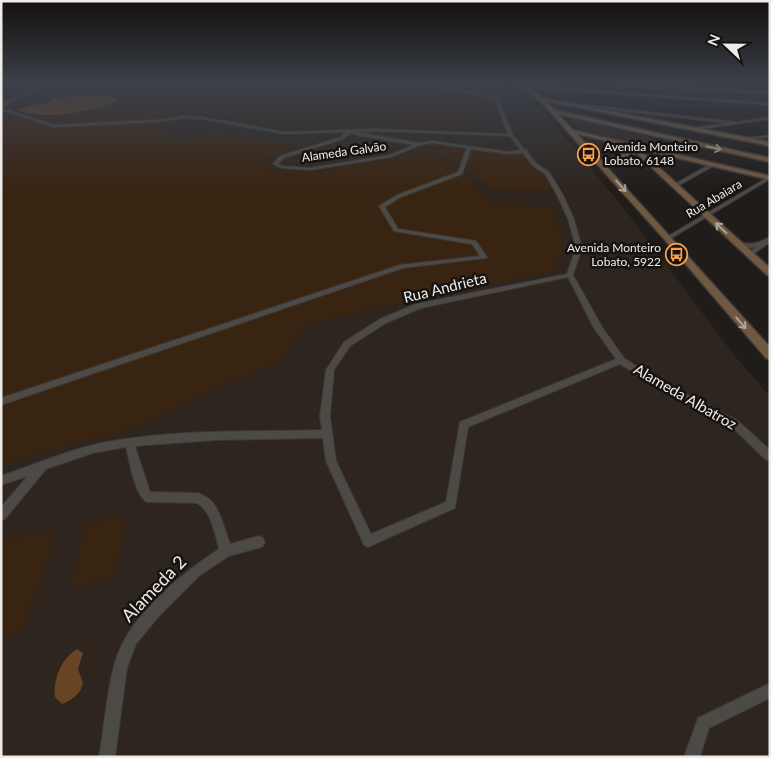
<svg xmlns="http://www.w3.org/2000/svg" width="771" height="758" viewBox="0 0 771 758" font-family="Lato,sans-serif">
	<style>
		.built { fill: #2d251e }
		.green { fill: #392412 }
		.water { fill: #684424 }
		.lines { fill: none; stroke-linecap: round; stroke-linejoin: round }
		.street-casing { stroke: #3b3937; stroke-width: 2 }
		.secondary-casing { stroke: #3b3937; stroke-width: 3 }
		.street { fill: #4d4945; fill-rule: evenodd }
		.secondary { fill: #715841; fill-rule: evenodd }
		.oneway { stroke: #b0a295 }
		.labels { text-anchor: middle; stroke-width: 5; stroke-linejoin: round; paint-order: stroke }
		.far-poi-label { font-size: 12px; fill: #eeebe9; stroke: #161310; text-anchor: start }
		.far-street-label { font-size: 12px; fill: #eeebe9; stroke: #161310 }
		.street-label { font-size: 15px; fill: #eeebe9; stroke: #161310 }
		.near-street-label { font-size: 18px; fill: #eeebe9; stroke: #161310 }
	</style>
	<rect width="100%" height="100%" fill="#201c19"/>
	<path class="built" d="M1 84H496L523 92 534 100 626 211 734 355 770 396V757H1Z
		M575 119 655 138 642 145 577 129 569 120Z"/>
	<path class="green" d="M181 84H492L497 86 503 94 474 111 493 121 454 122 449 126 405 122H267L199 113 157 117 152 120 187 128 160 131 176 142 222 131 217 137 305 146 266 159 271 170 313 172 396 157 418 149 456 164 490 204 553 208 564 248 554 271 305 324 283 358 127 430 1 464V116L6 115 23 120 98 109 132 96 180 87Z
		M433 142 526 151 558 191 489 188 464 165 427 149Z
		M125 515 116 576 71 587 84 524Z
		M56 532 22 632 1 636V540Z"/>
	<path class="water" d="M99 94 116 98V102C89 112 44 121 17 110L32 105 49 103 52 98Z
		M77 649 83 653 78 669 83 683C80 695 73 699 62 704L55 697C53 679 61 659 77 649Z"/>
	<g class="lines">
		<defs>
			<path id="street" d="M26 84H332L56 85 1 87V85Z
				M364 84 452 87 500 98V103L513 135 525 150H528L527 152 537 164 549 172 563 195 574 219 582 248 573 275 602 327 624 358 648 374 738 421 770 450V461L766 460 732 427 642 378 620 364 468 427 455 508 368 547 364 545 326 461 323 438 216 440 135 446 150 492 198 493C202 495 206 496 209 499 219 506 226 533 230 544L259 536 263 538 265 542 263 546 259 548 229 556 199 576 159 616 136 644 127 668 115 757H99C104 728 106 698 113 670 124 619 178 576 219 549 215 533 211 511 197 503L147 502C135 497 129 459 126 447L93 453 46 469 5 519 1 520V507L28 476 1 485V476C36 464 70 449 106 442 177 429 250 432 322 430L320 416 326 370 344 342 380 319 416 304 567 274 576 248 568 219 557 195 545 174 533 166 523 153 509 154 471 149 462 174 401 197 385 207 398 229 476 241 487 257 486 258 403 268 1 405V398L400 265 480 256 472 244 394 231 379 206 397 195 458 172 467 148 433 143 420 145 391 157 310 170 281 168 273 164 280 156 341 137 346 132 285 134 202 119 184 118 156 122 54 127 1 110V108L54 125 156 120 184 116 202 117 285 132 376 129 508 134 496 103 497 100 452 89ZM376 131 510 136 521 150 509 152 433 141 419 143 356 132ZM351 133 361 136 414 145 390 155 310 168 282 166 278 164 284 158 343 139ZM568 277 594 328 616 359 460 422 446 502 371 534 336 461 330 416 334 370 350 346 386 323 421 308Z
				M616 84 770 92V94L617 85Z
				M38 86 41 87 1 107V104Z
				M530 86 770 103V105L529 88Z
				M578 104 737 122 770 117V119L694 130 693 128 728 123 577 106Z
				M770 135V137L742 140 740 139Z
				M711 164 715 165 676 187 671 186Z
				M770 176V179L670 239 665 238Z
				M770 237V242L749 257 746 255 756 247 749 248 735 244 738 242C754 245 756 244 770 237Z
				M770 683V698L709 728 700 757H684L698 718Z"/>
			<path id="secondary" d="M517 85 537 93 542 98 770 142V146L546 101 554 110 770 158V162L558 114 573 130 770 176V180L643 150 641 151 770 268V276L767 275 636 153 606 166 770 347V359L766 358 665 240 544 105 533 95 515 87ZM577 134 636 148 603 162Z"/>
		</defs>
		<use href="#street" class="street-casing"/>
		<use href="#secondary" class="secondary-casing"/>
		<use href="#street" class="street"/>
		<use href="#secondary" class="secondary"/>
	</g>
	<defs><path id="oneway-shaft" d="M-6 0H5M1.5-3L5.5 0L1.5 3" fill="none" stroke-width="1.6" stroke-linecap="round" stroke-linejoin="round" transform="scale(1.25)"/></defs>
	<g class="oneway">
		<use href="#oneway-shaft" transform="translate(714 148) rotate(12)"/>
		<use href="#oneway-shaft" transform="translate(621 186) rotate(48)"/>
		<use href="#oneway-shaft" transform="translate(721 228) rotate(-137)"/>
		<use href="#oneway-shaft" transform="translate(741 323) rotate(49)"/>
	</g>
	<linearGradient id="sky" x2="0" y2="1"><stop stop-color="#120f0e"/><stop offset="0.44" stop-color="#3c4049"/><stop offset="1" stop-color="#3c4049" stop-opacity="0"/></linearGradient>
	<rect width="771" height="190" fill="url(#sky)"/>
	<defs>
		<symbol id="bus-ring" viewBox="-11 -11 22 22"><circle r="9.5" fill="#161310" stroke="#f9a04d" stroke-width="1.5"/><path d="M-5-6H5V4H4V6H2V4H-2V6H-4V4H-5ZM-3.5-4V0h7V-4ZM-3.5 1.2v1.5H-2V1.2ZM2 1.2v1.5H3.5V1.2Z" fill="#f9a04d"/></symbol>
	</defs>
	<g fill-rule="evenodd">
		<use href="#bus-ring" x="576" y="142" width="25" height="25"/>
		<use href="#bus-ring" x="664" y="242" width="25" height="25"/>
	</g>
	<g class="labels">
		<g class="far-poi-label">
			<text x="604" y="151">Avenida Monteiro<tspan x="604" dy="14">Lobato, 6148</tspan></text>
			<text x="661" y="252" text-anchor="end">Avenida Monteiro<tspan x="661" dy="14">Lobato, 5922</tspan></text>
		</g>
		<g class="far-street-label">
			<text transform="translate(344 152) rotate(-8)" y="4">Alameda Galvão</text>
			<text transform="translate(714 199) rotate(-31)" y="4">Rua Abaiara</text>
		</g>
		<g class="street-label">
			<text transform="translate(445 288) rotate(-14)" y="5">Rua Andrieta</text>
			<text transform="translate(685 397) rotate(30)" y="5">Alameda Albatroz</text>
		</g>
		<g class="near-street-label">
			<text transform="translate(154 589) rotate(-46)" y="6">Alameda 2</text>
		</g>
	</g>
	<rect width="771" height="758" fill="none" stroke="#eeebe9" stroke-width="5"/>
	<g transform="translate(726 45) rotate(292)" stroke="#161310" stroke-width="4" paint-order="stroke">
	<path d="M0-4L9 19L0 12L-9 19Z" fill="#eeebe9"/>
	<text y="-8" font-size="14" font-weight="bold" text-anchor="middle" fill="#eeebe9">N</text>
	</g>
</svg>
